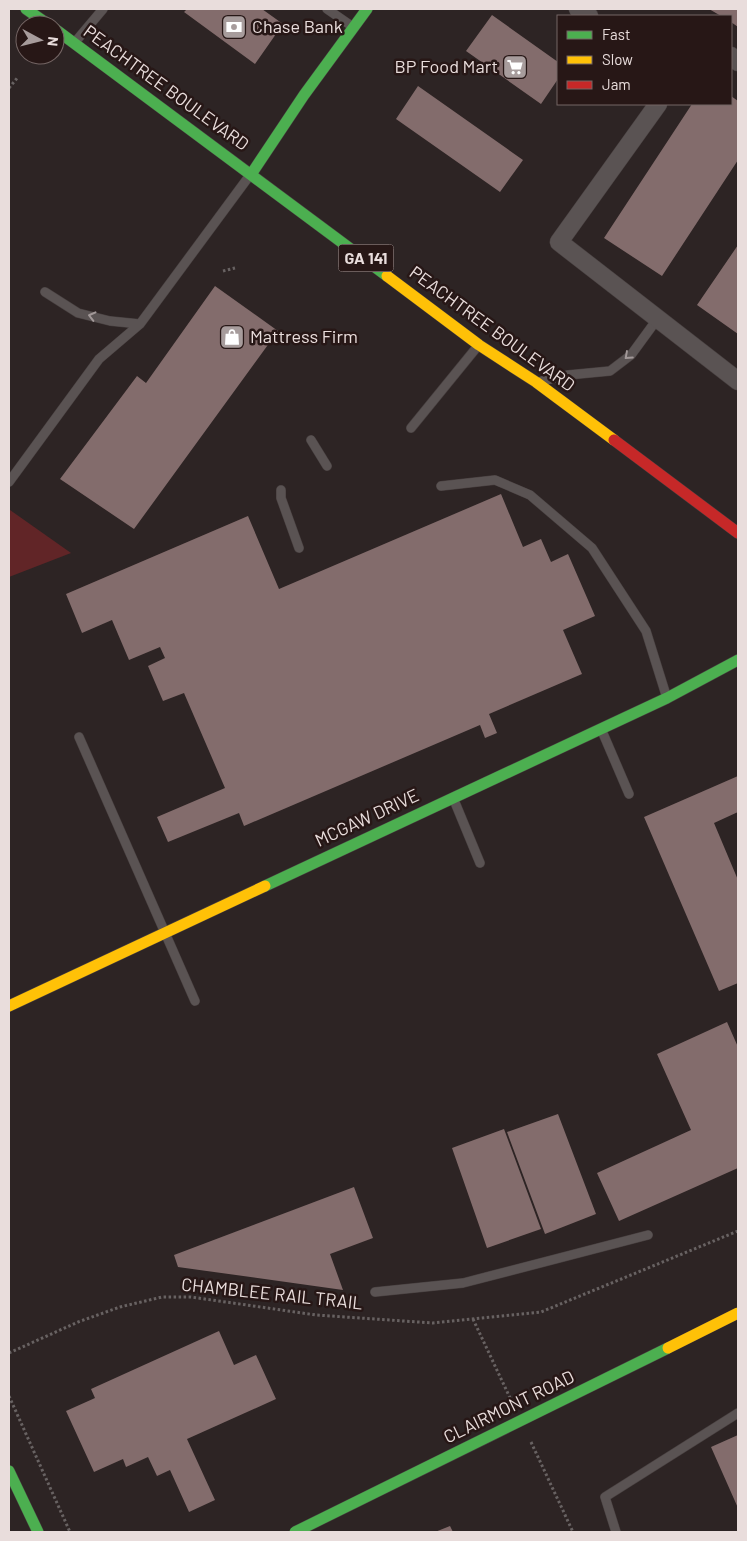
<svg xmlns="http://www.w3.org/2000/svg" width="747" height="1541" viewBox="0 0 747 1541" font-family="Barlow,sans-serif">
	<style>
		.green { fill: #612527 }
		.building { fill: #836c6c }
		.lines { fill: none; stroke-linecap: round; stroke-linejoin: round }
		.lane-casing { stroke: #473f3f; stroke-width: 10 }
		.street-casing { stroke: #473f3f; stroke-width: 19 }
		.fast-casing { stroke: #473f3f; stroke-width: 12 }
		.slow-casing { stroke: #473f3f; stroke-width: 12 }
		.jam-casing { stroke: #473f3f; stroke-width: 12 }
		.path { stroke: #686262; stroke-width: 3; stroke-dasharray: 2.5 2.5; stroke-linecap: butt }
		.lane { stroke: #5a5353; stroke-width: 9 }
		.street { stroke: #5a5353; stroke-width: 18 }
		.fast { stroke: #4caf50; stroke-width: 11 }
		.slow { stroke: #ffc107; stroke-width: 11 }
		.jam { stroke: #c62828; stroke-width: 11 }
		.fast-bridge-casing { stroke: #473f3f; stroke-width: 12; stroke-linecap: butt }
		.slow-bridge-casing { stroke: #473f3f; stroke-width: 12; stroke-linecap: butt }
		.fast-bridge { stroke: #4caf50; stroke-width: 11 }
		.slow-bridge { stroke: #ffc107; stroke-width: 11 }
		.oneway { stroke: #a29898 }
		.labels { text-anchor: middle; stroke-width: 5; stroke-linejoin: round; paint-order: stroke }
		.shield { fill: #271716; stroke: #afa2a1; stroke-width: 1 }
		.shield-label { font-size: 16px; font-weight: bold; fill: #e9dddc }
		.poi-label { font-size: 18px; fill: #e9dddc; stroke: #271716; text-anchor: start }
		.street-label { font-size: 18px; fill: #e9dddc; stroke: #271716 }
	</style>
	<rect width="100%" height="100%" fill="#2d2424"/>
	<path class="green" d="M10 510 71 553 9 577Z"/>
	<path class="building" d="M187 9H262L283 24 255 64 184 12Z
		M709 9H738V27L731 22V16H721Z
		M492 15 558 62V79L541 104 466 51Z
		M418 86 523 160 500 192 396 119Z
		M731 96 738 101V160L662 276 604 238 692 104H731Z
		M738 245V334L697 305Z
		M215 286 278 331 134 529 60 479 137 376 146 383Z
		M501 494 523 547 541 539 551 562 568 554 595 616 563 630 582 674 489 714 497 733 485 738 480 725 244 826 239 813 168 842 157 817 225 788 184 693 163 701 148 666 165 658 160 647 129 660 112 620 82 633 66 594 248 516 279 589Z
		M738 776V812L714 823 738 880V983L719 991 644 817Z
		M727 1022 738 1047V1168L619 1221 597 1173 691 1130 657 1054Z
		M558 1114 596 1214 545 1234 507 1132Z
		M504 1129 541 1229 487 1248 452 1148Z
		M354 1187 373 1238 330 1254 343 1290 178 1267 174 1255Z
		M219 1331 234 1365 256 1355 276 1399 187 1439 215 1500 189 1512 170 1470 157 1476 148 1457 126 1467 123 1459 94 1472 66 1411 95 1398 91 1389Z
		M738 1435V1508L711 1447Z
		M450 1526 453 1532H435Z"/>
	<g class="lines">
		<defs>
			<path id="lane" d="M327 9 353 27
				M76 41 103 9
				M45 292 78 313 110 321 140 324
				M542 381 568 375 610 371 631 355 658 318
				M411 428 477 347
				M311 440 327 466
				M9 482 99 359 140 324 250 175
				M441 486 495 480 530 495 592 548 646 631 666 695
				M281 490V498L299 548
				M602 731 629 794
				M79 737 195 1001
				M454 800 480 863
				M375 1292 463 1283 648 1235
				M616 1532 605 1497 738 1413"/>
			<path id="street" d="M578 9 589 16
				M731 56 738 62
				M658 104 559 242 738 381"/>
			<path id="fast" d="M26 9 49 25
				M55 29 387 276
				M252 173 304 95 367 9
				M265 886 667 698 738 660
				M9 1471 38 1532"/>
			<path id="slow" d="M387 276 479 345 536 382 614 440
				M9 1006 265 886"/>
			<path id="jam" d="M614 440 738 533"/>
		</defs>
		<use href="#lane" class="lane-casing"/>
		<use href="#street" class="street-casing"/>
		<use href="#fast" class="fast-casing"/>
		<use href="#slow" class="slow-casing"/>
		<use href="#jam" class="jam-casing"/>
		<path class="path" d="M9 88 18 77
			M223 271 235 268
			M473 1319 511 1400
			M9 1353 78 1322 120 1307 162 1297H191L316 1315 433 1323 541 1312 738 1231
			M9 1396 70 1532
			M531 1442 573 1532"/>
		<use href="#lane" class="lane"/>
		<use href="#street" class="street"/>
		<use href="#fast" class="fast"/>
		<use href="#slow" class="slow"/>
		<use href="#jam" class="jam"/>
		<defs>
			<path id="fast-bridge" d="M295 1532 668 1348"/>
			<path id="slow-bridge" d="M668 1348 738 1313"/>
		</defs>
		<use href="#fast-bridge" class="fast-bridge-casing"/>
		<use href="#slow-bridge" class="slow-bridge-casing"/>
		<use href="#fast-bridge" class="fast-bridge"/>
		<use href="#slow-bridge" class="slow-bridge"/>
	</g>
	<defs><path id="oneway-chevron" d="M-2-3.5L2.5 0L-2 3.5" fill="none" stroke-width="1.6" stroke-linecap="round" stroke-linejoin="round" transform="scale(1.25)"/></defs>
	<g class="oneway">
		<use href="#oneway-chevron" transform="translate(92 316) rotate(-166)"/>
		<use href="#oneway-chevron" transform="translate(628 356) rotate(138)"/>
	</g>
	<defs>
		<symbol id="bank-square" viewBox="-11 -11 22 22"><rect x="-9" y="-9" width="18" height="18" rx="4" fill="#a79c9c" stroke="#271716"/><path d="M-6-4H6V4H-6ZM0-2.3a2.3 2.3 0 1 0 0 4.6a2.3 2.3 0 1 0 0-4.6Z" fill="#fff"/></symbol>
		<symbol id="supermarket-square" viewBox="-11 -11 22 22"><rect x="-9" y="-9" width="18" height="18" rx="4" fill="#a79c9c" stroke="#271716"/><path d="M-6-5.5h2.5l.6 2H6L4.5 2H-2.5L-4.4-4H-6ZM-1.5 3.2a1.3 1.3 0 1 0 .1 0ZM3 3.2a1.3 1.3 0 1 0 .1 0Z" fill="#fff"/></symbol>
		<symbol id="shop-square" viewBox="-11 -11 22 22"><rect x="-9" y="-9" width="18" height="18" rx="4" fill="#a79c9c" stroke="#271716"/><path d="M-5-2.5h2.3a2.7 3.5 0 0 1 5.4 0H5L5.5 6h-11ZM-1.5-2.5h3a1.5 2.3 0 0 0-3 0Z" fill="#fff"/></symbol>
	</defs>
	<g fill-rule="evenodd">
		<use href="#bank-square" x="220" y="13" width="28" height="28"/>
		<use href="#supermarket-square" x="501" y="53" width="28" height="28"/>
		<use href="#shop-square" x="218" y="323" width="28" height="28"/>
	</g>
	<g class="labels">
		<rect class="shield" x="338.5" y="244.5" width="55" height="27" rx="4"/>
		<g class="shield-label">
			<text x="366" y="264">GA 141</text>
		</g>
		<g class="poi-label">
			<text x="252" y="33">Chase Bank</text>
			<text x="498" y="73" text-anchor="end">BP Food Mart</text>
			<text x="250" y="343">Mattress Firm</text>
		</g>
		<g class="street-label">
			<text transform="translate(166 88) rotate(36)" y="6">PEACHTREE BOULEVARD</text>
			<text transform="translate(492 329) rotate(36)" y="6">PEACHTREE BOULEVARD</text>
			<text transform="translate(367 818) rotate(-25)" y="6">MCGAW DRIVE</text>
			<text transform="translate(272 1294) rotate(6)" y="6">CHAMBLEE RAIL TRAIL</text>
			<text transform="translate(509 1407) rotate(-26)" y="6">CLAIRMONT ROAD</text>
		</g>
	</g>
	<rect width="747" height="1541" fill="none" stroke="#e9dddc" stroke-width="20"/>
	<rect x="557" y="15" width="175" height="90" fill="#271716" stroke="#756665"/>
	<rect x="567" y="31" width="25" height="8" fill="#4caf50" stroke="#756665"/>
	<text x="602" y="40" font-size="15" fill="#e9dddc">Fast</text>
	<rect x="567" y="56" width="25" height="8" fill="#ffc107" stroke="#756665"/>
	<text x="602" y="65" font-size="15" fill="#e9dddc">Slow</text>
	<rect x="567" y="81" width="25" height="8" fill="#c62828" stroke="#756665"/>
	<text x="602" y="90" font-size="15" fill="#e9dddc">Jam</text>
	<g transform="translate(40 40) rotate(97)"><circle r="24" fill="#271716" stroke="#756665"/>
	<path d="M0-4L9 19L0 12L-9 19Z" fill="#a79c9c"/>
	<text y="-8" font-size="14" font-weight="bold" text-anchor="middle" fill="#e9dddc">N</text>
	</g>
</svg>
